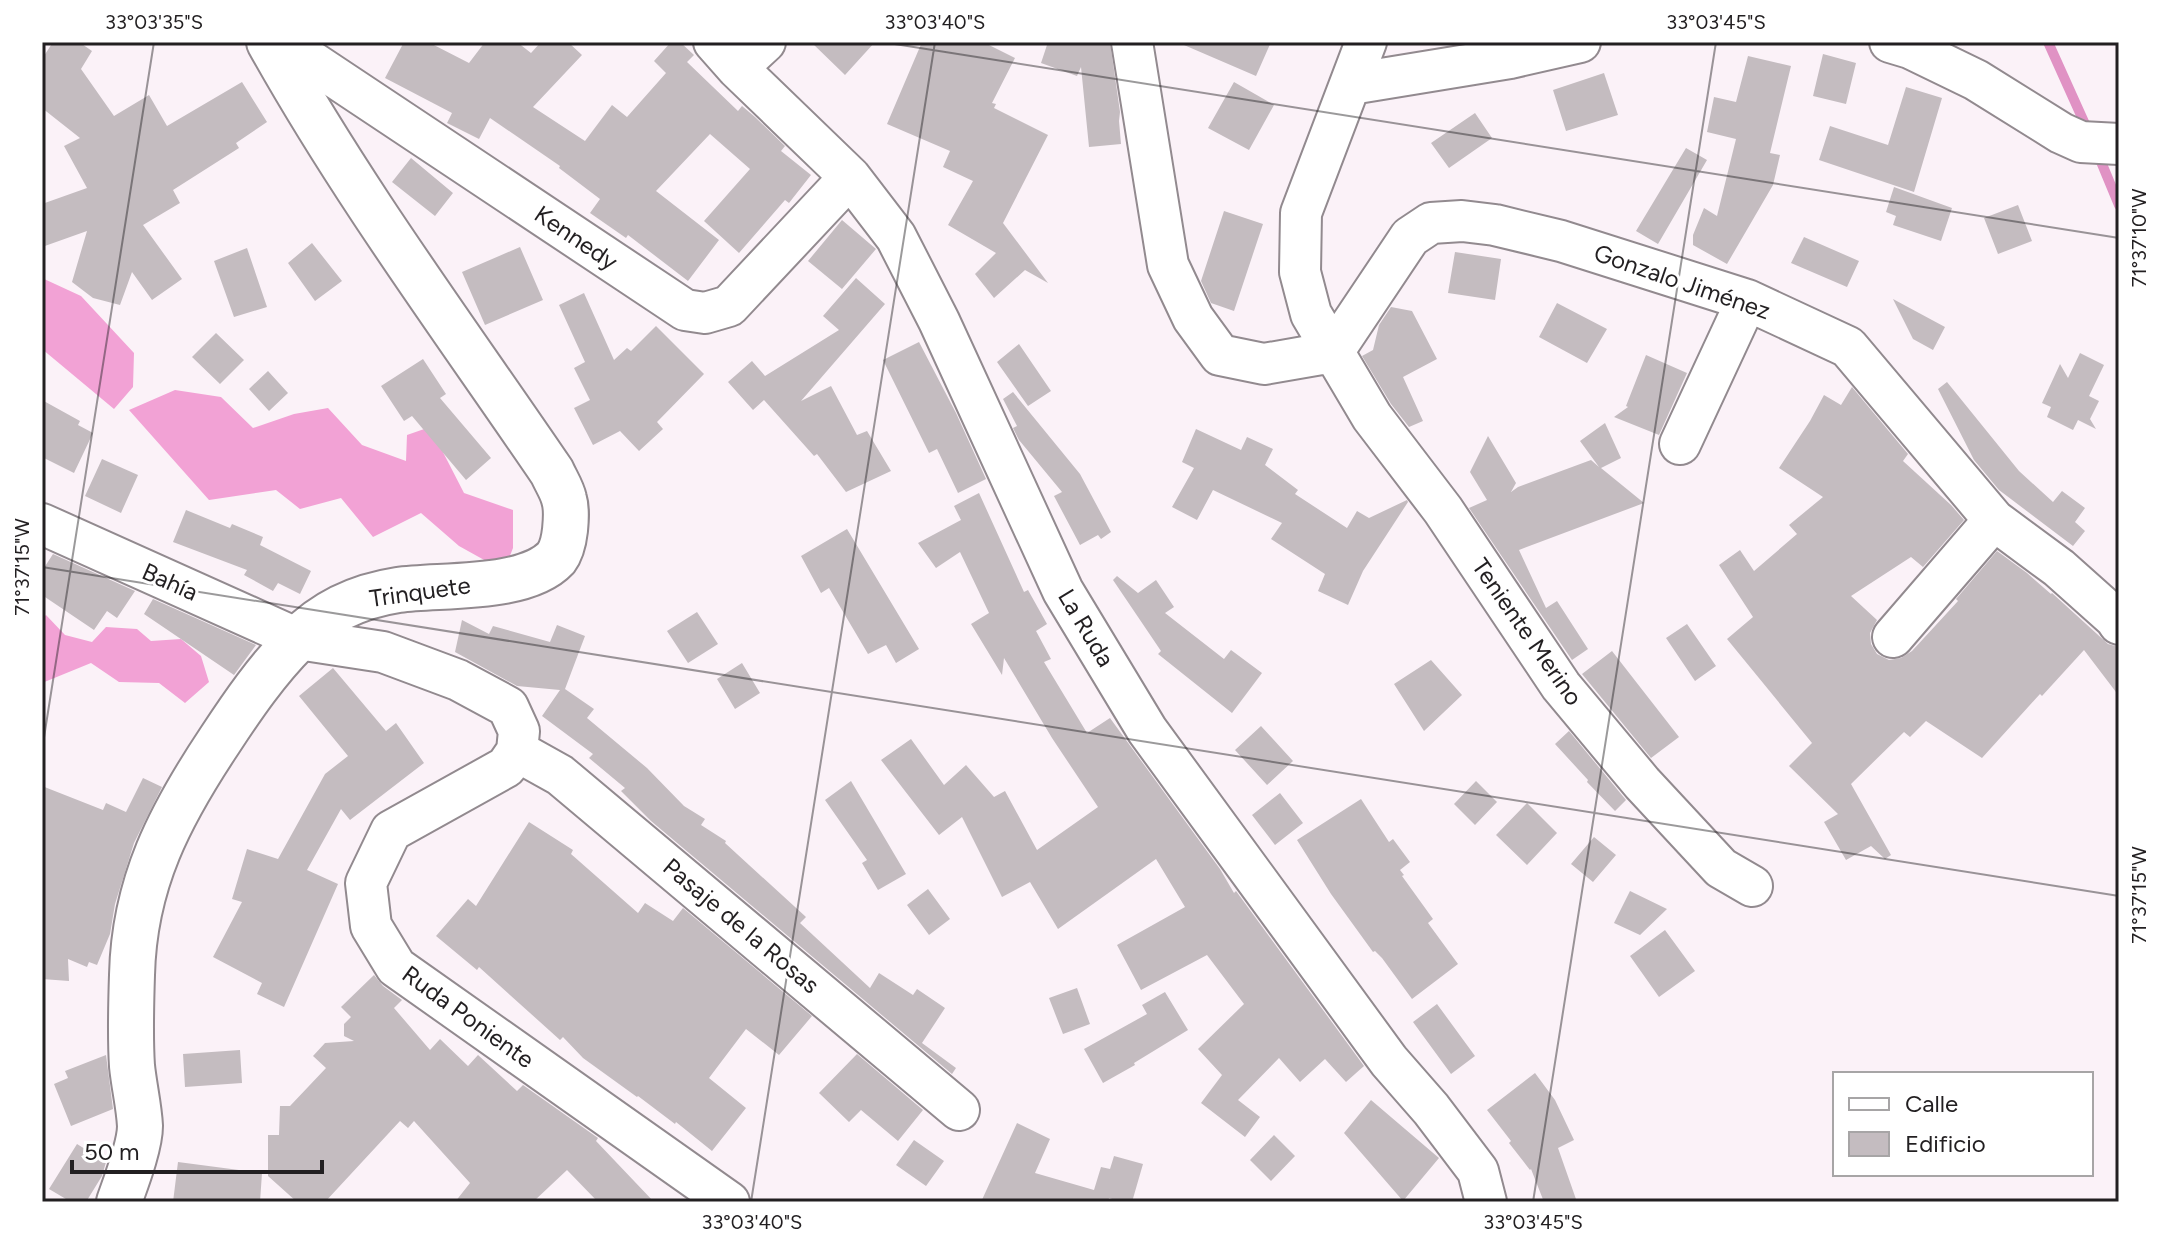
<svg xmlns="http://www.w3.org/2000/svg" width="2161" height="1244" viewBox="0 0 2161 1244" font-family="Figtree,sans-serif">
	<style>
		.forest { fill: #f2a2d5 }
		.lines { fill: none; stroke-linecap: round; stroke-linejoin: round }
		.stream { stroke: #e092c4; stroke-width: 10 }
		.building { fill: #c4bcc0 }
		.minor-casing { stroke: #928a8f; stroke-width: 44 }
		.tertiary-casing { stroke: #928a8f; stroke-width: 48 }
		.minor { stroke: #fff; stroke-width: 40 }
		.tertiary { stroke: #fff; stroke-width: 44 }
		.ticks { fill: none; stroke: #221f21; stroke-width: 2; stroke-opacity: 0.45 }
		.labels { text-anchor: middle; stroke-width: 6; stroke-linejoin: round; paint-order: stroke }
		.street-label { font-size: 24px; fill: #221f21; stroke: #fff }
		.neatline { fill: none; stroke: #221f21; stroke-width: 3 }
		.ticks-label { font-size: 20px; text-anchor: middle; fill: #221f21 }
	</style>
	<rect width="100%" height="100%" fill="#fbf2f8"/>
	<path class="forest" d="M42 278 81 296 134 353 133 387 114 409 42 349Z
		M175 390 221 397 253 428 294 414 328 408 362 445 406 461 407 435 430 427 464 493 513 510V548L504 571 459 546 421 513 373 537 341 498 300 509 276 490 209 500 129 410Z
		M46 615 65 635 92 642 106 627 137 629 151 641 181 639 201 656 209 682 185 703 159 683 119 682 91 663 42 683V619Z"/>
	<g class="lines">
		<path class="stream" d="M2048 42 2089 133
			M2097 152 2119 205"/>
	</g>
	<path class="building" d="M53 42H79L92 51 81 69 114 116 149 95 167 126 242 82 267 122 236 143 239 148 173 190 180 203 143 225 182 279 152 300 132 272 120 305 93 298 72 282 87 231 42 247V204L87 188 64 146 80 138 42 108V59Z
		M404 42H428L469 63 485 42H517L531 53 541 42H568L582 55 533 107 585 141 612 105 627 117 666 73 654 61 671 42H680L694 55 687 62 738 111 742 106 755 117 785 146 781 151 811 175 789 203 785 200 739 253 704 221 750 169 710 134 656 191 719 240 688 281 628 235 626 238 590 213 600 199 559 168 560 166 490 118 479 139 447 123 452 113 385 78Z
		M811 42H875L845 75Z
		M922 42H983L1015 58 992 103 996 104 994 108 1048 135 1003 223 1048 283 1025 270 994 298 975 274 996 253 948 225 973 181 943 167 950 151 887 124Z
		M1048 42H1110L1120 112 1119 121 1121 144 1089 147 1081 67 1077 76 1041 63Z
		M1177 42H1271L1256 76Z
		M1823 54 1856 63 1846 104 1813 96Z
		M1748 56 1791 66 1770 153 1780 155 1773 185 1727 264 1693 245V235L1704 208 1717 216 1736 139 1707 132 1714 97 1736 102Z
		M1604 73 1618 115 1566 131 1553 90Z
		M1234 82 1274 105 1249 150 1208 128Z
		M1906 87 1942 98 1914 192 1819 160 1830 126 1888 145Z
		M1475 113 1492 138 1449 168 1431 143Z
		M1686 148 1707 160 1658 244 1636 231Z
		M411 158 453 193 435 216 392 182Z
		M1894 187 1952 208 1941 241 1893 225 1896 216 1886 212Z
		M2018 205 2032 241 1998 254 1984 218Z
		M1224 211 1263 224 1234 311 1211 303 1201 281Z
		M842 220 876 249 842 289 808 261Z
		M1804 237 1859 261 1847 287 1791 263Z
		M312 243 342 281 315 301 288 263Z
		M520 247 543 300 485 325 462 272Z
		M247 248 267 307 234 317 214 261Z
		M1455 252 1501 259 1495 300 1448 293Z
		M856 278 885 304 801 401 831 386 857 435 867 431 891 471 846 492 817 454 814 456 764 400 753 410 728 382 752 361 765 376 839 330 823 316Z
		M584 293 614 360 627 348 631 351 656 326 704 374 657 422 663 429 639 451 620 431 593 445 574 408 590 400 574 368 585 362 559 305Z
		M1893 299 1945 327 1933 350 1913 339Z
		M1557 303 1607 329 1587 363 1539 337Z
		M1391 307 1412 311 1437 359 1403 377 1423 421 1409 427 1391 404 1362 356 1373 350 1379 325Z
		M216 333 244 360 220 384 192 357Z
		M919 342 956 413 986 479 958 493 937 449 929 453 883 360Z
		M1019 344 1051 391 1028 406 997 362Z
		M2080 353 2104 365 2089 396 2099 401 2090 419 2096 429 2078 420 2073 430 2047 417 2051 407 2042 403 2060 364 2068 378Z
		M1646 355 1687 373 1659 435 1614 417 1628 407 1626 406Z
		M423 359 446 394 440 398 491 458 466 480 412 416 404 421 381 386Z
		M268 371 288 393 269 411 249 389Z
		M1947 382 2019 471 2053 502 2062 491 2085 508 2075 522 2085 531 2073 546 1999 490 1974 460 1938 389Z
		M1852 387 1908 454 1903 461 1951 505 1964 520 1923 567 1911 557 1851 596 1877 620 1870 633 1871 644 1877 654 1889 660 1901 658 1912 651 1958 601 1956 599 1997 551 2027 573 2051 594 2052 593 2108 644 2119 647V696L2084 650 2042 696 2040 694 1982 758 1926 721 1910 737 1904 732 1851 784 1891 855 1885 859 1871 846 1846 860 1824 822 1838 814 1789 766 1812 743 1727 639 1753 617 1719 565 1740 550 1754 571 1797 534 1789 525 1823 497 1779 468 1810 421 1824 395 1841 405Z
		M1013 392 1080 474 1111 532 1101 539 1098 535 1080 545 1054 496 1062 492 1019 440 1013 428 1017 426 1003 399Z
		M42 400 80 421 78 425 93 433 74 473 42 457Z
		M1605 423 1621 458 1601 468 1644 503 1519 550 1546 608 1557 601 1588 649 1572 660 1469 508 1487 500 1470 472 1488 436 1516 483 1511 492 1518 487 1591 460 1599 467 1580 441Z
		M1196 429 1241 450 1247 437 1273 449 1265 465 1298 490 1295 494 1347 528 1357 511 1369 518 1407 500 1408 502 1363 571 1348 605 1318 591 1325 574 1271 539 1282 523 1213 490 1197 520 1172 507 1194 468 1182 462Z
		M102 459 138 475 121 513 85 496Z
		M979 493 1024 592 1028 590 1047 624 1036 631 1051 659 1044 662 1087 733 1110 718 1220 869 1234 893 1236 891 1364 1066 1346 1082 1325 1059 1300 1082 1279 1058 1238 1100 1260 1117 1245 1137 1201 1103 1222 1075 1198 1049 1244 1004 1207 955 1141 990 1117 945 1185 907 1156 859 1058 929 1030 882 1002 897 962 817 939 835 881 760 911 739 944 785 966 765 994 797 1005 791 1037 850 1098 807 1052 738 1004 658 1002 675 971 624 989 613 960 552 936 568 918 543 961 520 954 506Z
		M186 510 230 528 232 524 263 537 260 545 311 571 300 594 278 583 273 591 244 575 247 570 173 542Z
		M847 529 919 649 896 663 886 645 868 654 829 588 821 593 801 556Z
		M53 554 135 591 117 618 107 611 94 630 42 595V571Z
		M1117 576 1138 593 1156 580 1174 607 1165 613 1224 659 1231 650 1262 673 1232 713 1158 654 1161 651 1113 580Z
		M153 599 256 645 234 675 144 614Z
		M697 612 718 644 688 663 667 631Z
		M462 620 489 634 493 626 550 642 557 625 585 636 565 689 594 709 587 718 647 768 684 806 705 819 701 825 726 841 725 843 806 917 800 923 870 988 879 973 913 995 917 989 945 1008 922 1043 956 1068 952 1074 651 821 621 791 625 788 589 758 593 754 542 716 560 690 517 686 455 652Z
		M1687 624 1716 666 1695 681 1666 638Z
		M1612 651 1679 737 1651 758 1582 674Z
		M1431 660 1462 695 1424 731 1394 684Z
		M742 663 760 693 735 709 717 679Z
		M333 668 386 731 396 723 424 763 350 820 341 809 307 870 338 884 284 1007 257 994 262 983 213 957 242 902 232 899 247 849 278 859 325 774 348 756 299 696Z
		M1261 726 1293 761 1267 785 1235 750Z
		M1569 731 1626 800 1615 811 1587 782 1588 780 1555 744Z
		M143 778 162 787 134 843 115 904 110 934 97 965 89 962 87 967 68 959 69 981 42 979V786L103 810 106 803 126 812Z
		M851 781 906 874 878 890 862 863 867 860 825 800Z
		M1476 781 1497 802 1475 825 1454 804Z
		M1280 793 1303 823 1275 845 1252 815Z
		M1361 799 1389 842 1393 839 1410 862 1400 870 1404 875 1402 876 1433 919 1428 923 1458 964 1412 999 1382 958 1375 951 1373 952 1331 894 1297 840Z
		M1527 803 1557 833 1527 865 1496 835Z
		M529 822 573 850 571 854 638 913 645 903 673 921 683 908 812 1016 779 1055 746 1029 709 1078 746 1108 712 1151 676 1122 675 1124 638 1096 637 1097 583 1058 563 1037 560 1040 479 967 477 970 436 936 468 899 476 906Z
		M1594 837 1616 855 1593 882 1571 864Z
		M928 889 950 919 929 935 907 905Z
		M1630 891 1667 909 1640 935 1614 923Z
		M1665 930 1695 971 1659 997 1630 956Z
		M374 975 383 986 402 1000 394 1008 430 1050 440 1039 468 1066 478 1055 517 1091 523 1085 598 1138 596 1141 654 1202H598L567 1170 533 1202H455L470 1183 414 1121 408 1128 400 1121 325 1202H297L268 1176V1135H279L280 1106H290L326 1068 313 1056 325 1043 354 1041 344 1036V1024L351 1017 341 1007Z
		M1077 988 1090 1024 1063 1034 1049 998Z
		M1165 992 1188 1030 1134 1063 1135 1065 1103 1083 1084 1049 1147 1014 1142 1005Z
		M1437 1004 1475 1056 1451 1074 1413 1022Z
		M240 1050 242 1083 185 1087 183 1054Z
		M857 1054 923 1110 898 1141 861 1110 849 1122 819 1093Z
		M106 1055 113 1109 71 1126 54 1084 68 1078 65 1071Z
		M1535 1073 1555 1100 1574 1140 1558 1148 1577 1202H1544L1531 1169 1530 1170 1509 1143 1511 1141 1487 1110Z
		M1371 1100 1439 1158 1403 1201 1344 1133Z
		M1017 1123 1050 1139 1035 1173 1094 1190 1101 1167 1110 1169 1114 1156 1143 1164 1132 1202H1122L1109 1198 1108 1202H981Z
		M1274 1135 1295 1156 1271 1181 1250 1160Z
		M914 1140 944 1161 926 1186 896 1165Z
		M77 1144 106 1162 102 1176 86 1202H71L49 1189Z
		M178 1162 262 1173 260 1202 229 1200 232 1202H173Z"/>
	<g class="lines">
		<defs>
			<path id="minor" d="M282 42 685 310 705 313 729 306 850 177
				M714 42 737 68 850 177 896 237 939 321 1063 591 1147 730 1389 1061 1431 1109 1478 1171 1486 1202
				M1132 42 1168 265 1193 318 1220 355 1264 364 1333 352
				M1366 42 1301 213 1300 272 1311 314 1372 417 1443 510 1561 686 1642 783 1721 868 1752 886
				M1890 42 1910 48 1976 80 2061 133 2081 142 2119 144
				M737 68 765 42
				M1351 84 1510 58 1580 42
				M1333 352 1410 237 1431 223 1462 221 1495 225 1561 241 1747 300 1848 347 1994 520 2059 568 2115 618 2119 624
				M1680 444 1747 300
				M42 524 298 639 383 652 458 680 508 707 519 731 517 751 506 767 391 831 366 883 371 926 396 967 729 1202
				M1893 637 1994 520
				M517 751 560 775 959 1110"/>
			<path id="tertiary" d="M119 1202C126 1182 140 1146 140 1126 139 1106 134 1086 132 1066 130 1036 131 1005 132 975 134 883 170 815 220 740 243 705 267 670 297 640 325 611 359 596 398 590 441 584 525 591 556 558 562 550 564 539 565 530 566 520 567 509 564 499 562 490 556 481 552 472 456 331 352 191 269 42"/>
		</defs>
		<use href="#minor" class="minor-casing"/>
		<use href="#tertiary" class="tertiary-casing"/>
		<use href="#minor" class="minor"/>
		<use href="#tertiary" class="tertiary"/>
	</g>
	<path class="ticks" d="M882 42 2119 238M42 567 2119 896M42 750 154 42M751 1202 935 42M1533 1202 1716 42"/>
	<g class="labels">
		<g class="street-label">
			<text transform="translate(576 238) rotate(34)" y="8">Kennedy</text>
			<text transform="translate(1682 282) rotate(19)" y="8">Gonzalo Jiménez</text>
			<text transform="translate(170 582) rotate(24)" y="8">Bahía</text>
			<text transform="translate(420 592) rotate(-8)" y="8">Trinquete</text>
			<text transform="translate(1086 628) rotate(59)" y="8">La Ruda</text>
			<text transform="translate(1527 632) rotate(55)" y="8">Teniente Merino</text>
			<text transform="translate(741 926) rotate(40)" y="8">Pasaje de la Rosas</text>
			<text transform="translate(468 1017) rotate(36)" y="8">Ruda Poniente</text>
		</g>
	</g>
	<rect width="2161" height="1244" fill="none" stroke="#ffffff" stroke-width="88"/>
	<rect x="1833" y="1072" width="260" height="104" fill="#ffffff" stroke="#a7a5a6" stroke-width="2"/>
	<rect x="1849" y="1098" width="40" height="12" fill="#ffffff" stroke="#a7a5a6" stroke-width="2"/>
	<text x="1905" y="1112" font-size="24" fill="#221f21">Calle</text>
	<rect x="1849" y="1132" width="40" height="24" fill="#c4bcc0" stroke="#a7a5a6" stroke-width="2"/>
	<text x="1905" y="1152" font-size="24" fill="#221f21">Edificio</text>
	<path d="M72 1160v12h250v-12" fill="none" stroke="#221f21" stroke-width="4"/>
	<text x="84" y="1160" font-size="24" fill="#221f21" stroke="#ffffff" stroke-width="6" paint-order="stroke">50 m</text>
	<rect x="44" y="44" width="2073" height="1156" class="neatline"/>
	<g class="ticks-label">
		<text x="154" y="29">33°03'35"S</text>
		<text x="935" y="29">33°03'40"S</text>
		<text x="1716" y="29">33°03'45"S</text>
		<text transform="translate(2139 238) rotate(-90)" y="7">71°37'10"W</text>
		<text transform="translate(22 567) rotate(-90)" y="7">71°37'15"W</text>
		<text transform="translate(2139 895) rotate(-90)" y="7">71°37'15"W</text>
		<text x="752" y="1229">33°03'40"S</text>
		<text x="1533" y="1229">33°03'45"S</text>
	</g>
</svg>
